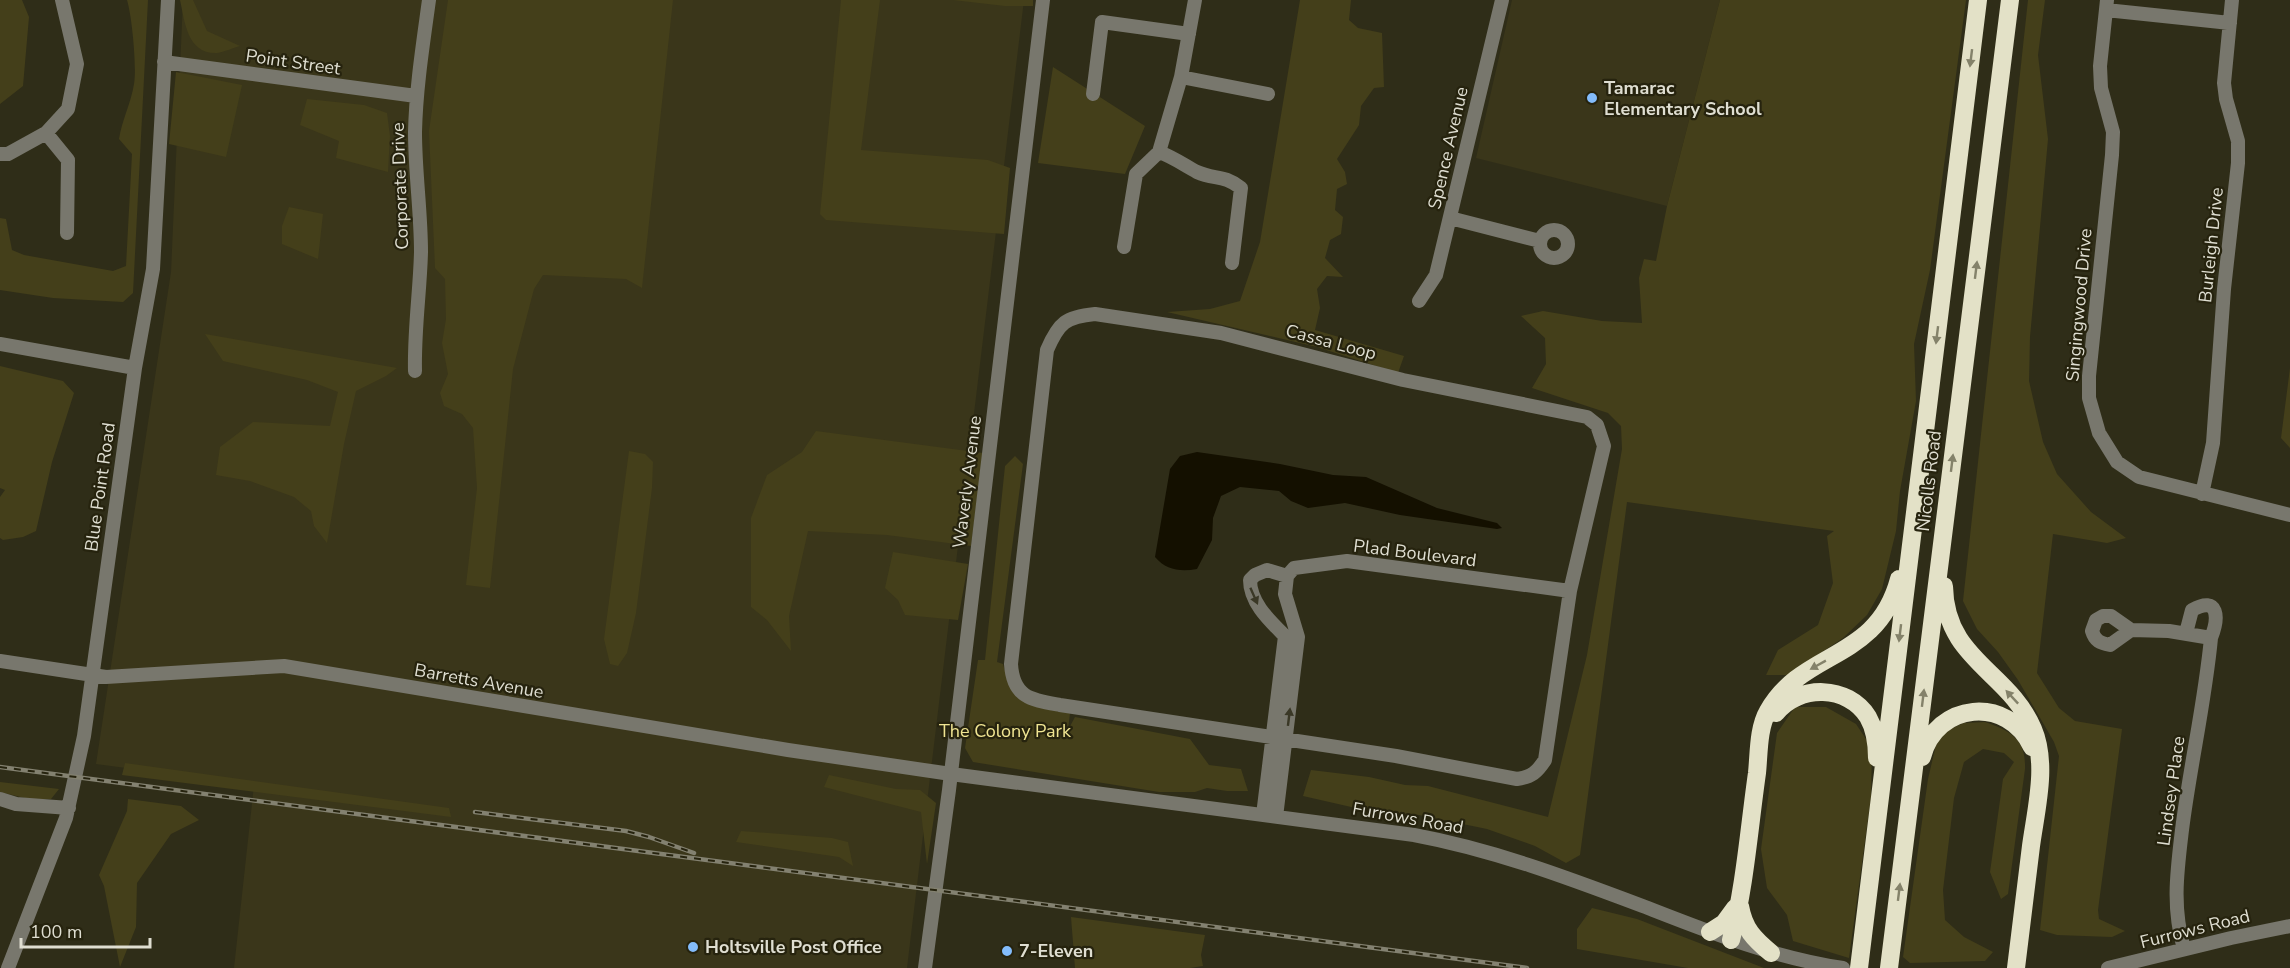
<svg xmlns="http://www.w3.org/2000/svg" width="2290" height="968" viewBox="0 0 2290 968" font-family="'Nunito Sans',sans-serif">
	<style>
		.built { fill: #3a361a }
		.green { fill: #443f1a }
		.water { fill: #141000 }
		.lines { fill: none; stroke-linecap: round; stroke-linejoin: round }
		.minor { stroke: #78776d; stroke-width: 14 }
		.highway { stroke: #e3e1c7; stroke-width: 18 }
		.rail-casing { stroke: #838170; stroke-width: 4.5 }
		.rail { stroke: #26230e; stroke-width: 2; stroke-dasharray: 7; stroke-linecap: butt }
		.oneway { fill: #84826a }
		.oneway2 { fill: #3a3826 }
		.poi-dot { fill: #83bcfb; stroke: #26230e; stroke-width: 2 }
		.labels { text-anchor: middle; stroke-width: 4.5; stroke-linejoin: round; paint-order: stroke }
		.street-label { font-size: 18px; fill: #dfded1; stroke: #26230e }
		.poi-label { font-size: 18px; font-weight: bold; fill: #dfded1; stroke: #26230e; text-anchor: start }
		.park-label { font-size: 18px; fill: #f0e592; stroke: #26230e }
	</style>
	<rect width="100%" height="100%" fill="#2f2d18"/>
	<path class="built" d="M183 0H1024L907 968H234L254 785 96 764 171 272Z
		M1512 0H1720L1667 206 1476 158Z"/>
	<path class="green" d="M0 0H22L29 17 23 86 0 104Z
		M127 0H148L133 293 123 302 53 298 0 290V218L6 219 12 250 24 255 113 271 126 266 132 154 119 139C122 120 131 103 134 84 137 68 132 16 127 0Z
		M180 0H193L207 31 240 46C233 48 224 52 217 53 187 54 185 22 180 0Z
		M448 0H673L642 288 626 279 543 275 534 289 513 369 490 588 466 585 477 488 473 428 462 414 444 406 440 393 448 374 442 343 446 319 445 279 435 268 429 131Z
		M841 0H880L861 150 988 160 1010 168 1004 234 826 220 820 214Z
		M953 0H1033V6H1005Z
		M1300 0H1351L1349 20 1358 28 1382 33 1384 87 1374 88 1361 106 1359 125 1337 159 1345 172 1347 184 1337 189 1335 210 1343 217 1341 234 1330 240 1325 258 1343 277 1327 276 1317 289 1320 308 1315 330 1404 356 1398 373 1317 347 1167 312 1210 309 1240 301 1260 242Z
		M1720 0H1966L1930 270 1914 344 1916 401 1900 491 1896 531 1882 589 1867 615 1843 638 1788 675H1766L1778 650 1818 625 1833 583 1827 536 1834 531 1627 502 1580 855 1566 863 1535 846 1487 829 1419 815 1360 809 1303 796 1311 770 1369 777 1405 785 1428 786 1548 817 1587 655 1622 449 1621 426 1608 413 1532 388 1546 364 1545 338 1521 316 1543 311 1602 321 1642 323 1639 278 1644 259 1656 261 1667 206Z
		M2028 0H2045L2038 55 2048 139 2030 337 2029 381 2043 442 2057 474 2091 512 2126 538 2107 543 2053 534 2037 673 2059 708 2075 721 2122 729 2098 910 2099 919 2125 931 2112 937 2057 935 2040 930 2059 756 2054 742 2018 680 1998 652 1977 629 1963 601Z
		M1053 67 1145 126 1125 174 1038 163Z
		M176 72 242 85 226 157 169 144Z
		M307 99 364 105 387 113 390 136 388 172 336 158 339 141 300 125Z
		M289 207 323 214 318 259 282 244V226Z
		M205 334 397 368 386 376 356 391 344 444 327 543 314 526 311 511 294 497 250 481 216 475 220 447 253 422 330 426 338 392 307 380 223 361Z
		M0 366 63 381 74 393 52 462 36 531 23 537 3 540 0 538V497L5 490 0 488Z
		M2290 368V448L2281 438Z
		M816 431 983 453 971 546 887 535 808 531 789 616 791 651 767 620 751 607V518L767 475 802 452Z
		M629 451 645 454 653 462 652 488 636 613 627 653 618 666 610 664 604 639Z
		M1015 456 1023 464 997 662 1003 664C1013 705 1032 707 1070 713L1068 730 1075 717 1190 739 1209 765 1241 769 1248 791H1227L1207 788 1195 792H1159L973 762 965 748 978 660H985L1005 466Z
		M893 552 968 564 958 620 905 615 898 600 885 588Z
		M1795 707H1826L1856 724 1872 748 1871 797 1849 958 1793 941 1787 915 1767 888 1761 849 1777 733Z
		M1985 722C2011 731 2026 739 2025 769L2008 894 2001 899 1990 872 2003 779 2014 762 2004 753 1983 749 1964 762 1954 798 1943 890 1945 920 1964 937 1993 952 1985 961 1910 963 1903 957 1928 779 1936 745 1947 730 1964 723Z
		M125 763 449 808 451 817 122 775Z
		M829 775 896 789 920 790 936 803 927 864 921 812 824 787Z
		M0 782 59 789 51 799H29L0 792Z
		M128 799 181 806 199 820 171 834 137 883 136 927 120 967 104 886 99 875 127 811Z
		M741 831 832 838 848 842 853 866 839 857 736 842Z
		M1592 908 1637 919 1764 968H1688L1577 949V929Z
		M1071 917 1205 935 1201 955 1203 966 1190 968H1075Z"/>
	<path class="water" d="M1197 452 1280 464 1333 475 1366 477 1437 508 1497 523 1502 528 1497 529 1400 515 1345 503 1308 508 1291 501 1279 491 1240 487 1221 496 1213 518 1212 540 1197 569C1180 572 1166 570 1155 557L1170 469 1180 456Z"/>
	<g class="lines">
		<path class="minor" d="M2107 0 2100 66 2101 88 2113 132 2112 155 2089 376V398L2099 433 2117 462 2139 477 2290 515
			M2106 10 2230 23
			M164 62 416 96
			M1181 77 1268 94
			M1093 94 1102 22 1189 34
			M46 133 68 160 67 233
			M1159 152C1173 157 1184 165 1197 172 1215 180 1223 174 1241 188L1232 263
			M0 154H8L46 133 68 109 77 64 62 0
			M1450 218 1540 241
			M1540 244a14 14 0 1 1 28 0a14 14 0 1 1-28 0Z
			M1124 247 1136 174 1159 152 1181 77 1195 0
			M1419 301 1436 275 1502 0
			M1095 314 1221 333 1403 380 1587 417 1597 425 1604 446 1570 591 1545 760C1537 772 1532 777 1517 779L1396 756 1060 705C1032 700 1013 698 1011 664L1047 350C1059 322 1066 317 1095 314Z
			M0 344 135 368
			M415 371C414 330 420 292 421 252 421 212 415 172 415 132 416 88 423 44 429 0
			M2202 494 2213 443 2224 289 2238 163V141L2226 99 2224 83 2232 0
			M1287 576 1267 570 1255 575 1250 580C1250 603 1270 621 1285 636L1293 637
			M2131 630 2110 645C2100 643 2095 641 2092 631L2096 620 2103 616H2111L2131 630 2169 631 2211 638
			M0 661 106 677 284 666 788 750 951 774 1414 835C1495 850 1571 879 1648 908 1712 933 1775 958 1843 968
			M0 799 16 804 69 808
			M1263 815 1285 636
			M1276 817 1298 637 1285 594 1287 576 1294 568 1347 561 1570 591
			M2184 949C2172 907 2177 872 2182 830 2190 766 2205 702 2211 638 2219 618 2219 595 2192 610L2186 633
			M8 968 66 818 84 736 135 368 153 269 168 0
			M925 968 949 790 1043 0
			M2108 968 2231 938 2290 926"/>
		<path class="highway" d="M1944 586C1945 660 2009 671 2033 729 2048 764 2036 809 2031 846 2026 887 2021 927 2016 968
			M1776 713C1799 684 1848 685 1868 717 1875 729 1877 744 1877 758
			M1922 757C1936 702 2008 695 2032 747
			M1740 906C1744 929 1754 939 1771 953
			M1710 932 1724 923 1735 908
			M1731 940C1745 886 1749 829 1757 773 1759 754 1758 728 1768 711 1803 649 1877 662 1899 579
			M1859 968 1978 0
			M1889 968 2010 0"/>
		<defs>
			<path id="rail" d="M0 767 1527 968
				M475 812 626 831 649 837 694 853"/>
		</defs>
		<use href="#rail" class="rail-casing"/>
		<use href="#rail" class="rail"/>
	</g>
	<defs><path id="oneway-solid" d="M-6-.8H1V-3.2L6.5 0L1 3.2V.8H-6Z" transform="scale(1.5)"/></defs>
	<g class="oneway">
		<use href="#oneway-solid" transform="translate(1971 58) rotate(97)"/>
		<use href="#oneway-solid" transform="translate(1976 270) rotate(-83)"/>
		<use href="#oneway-solid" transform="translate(1937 335) rotate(97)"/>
		<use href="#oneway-solid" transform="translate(1952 463) rotate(-83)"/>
		<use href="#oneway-solid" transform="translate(1900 633) rotate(97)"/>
		<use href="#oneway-solid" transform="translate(1818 665) rotate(151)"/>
		<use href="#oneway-solid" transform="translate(2012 697) rotate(-133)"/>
		<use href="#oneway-solid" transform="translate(1923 698) rotate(-83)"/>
		<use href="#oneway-solid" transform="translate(1899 892) rotate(-83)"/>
	</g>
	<g class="oneway2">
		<use href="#oneway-solid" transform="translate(1254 596) rotate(66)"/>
		<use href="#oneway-solid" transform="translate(1289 717) rotate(-83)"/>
	</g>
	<g class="poi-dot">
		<circle cx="1592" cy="98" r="6"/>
		<circle cx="693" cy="947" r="6"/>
		<circle cx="1007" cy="951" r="6"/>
	</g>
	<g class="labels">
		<g class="street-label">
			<text transform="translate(293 62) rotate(8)" y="6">Point Street</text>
			<text transform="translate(1448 148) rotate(-77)" y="6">Spence Avenue</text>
			<text transform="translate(400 186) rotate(-92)" y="6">Corporate Drive</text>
			<text transform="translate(2211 245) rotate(-84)" y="6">Burleigh Drive</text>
			<text transform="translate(2079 305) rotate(-85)" y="6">Singingwood Drive</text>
			<text transform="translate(1331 342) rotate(15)" y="6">Cassa Loop</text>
			<text transform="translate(1929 481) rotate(-83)" y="6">Nicolls Road</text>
			<text transform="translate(967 482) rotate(-83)" y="6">Waverly Avenue</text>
			<text transform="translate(100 487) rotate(-82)" y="6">Blue Point Road</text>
			<text transform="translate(1415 553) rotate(7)" y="6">Plad Boulevard</text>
			<text transform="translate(479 681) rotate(10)" y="6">Barretts Avenue</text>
			<text transform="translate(2171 791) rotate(-82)" y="6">Lindsey Place</text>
			<text transform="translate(1408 818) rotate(10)" y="6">Furrows Road</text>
			<text transform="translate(2195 929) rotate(-14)" y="6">Furrows Road</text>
		</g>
		<g class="poi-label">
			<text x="1604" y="94">Tamarac<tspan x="1604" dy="21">Elementary School</tspan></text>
			<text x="705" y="953">Holtsville Post Office</text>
			<text x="1019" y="957">7-Eleven</text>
		</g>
		<g class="park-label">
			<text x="1005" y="737">The Colony Park</text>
		</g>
	</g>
	<path d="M21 938v9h129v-9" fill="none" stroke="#dfded1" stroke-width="3"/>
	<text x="30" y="938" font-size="18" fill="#dfded1" stroke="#26230e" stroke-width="4.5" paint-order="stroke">100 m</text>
</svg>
